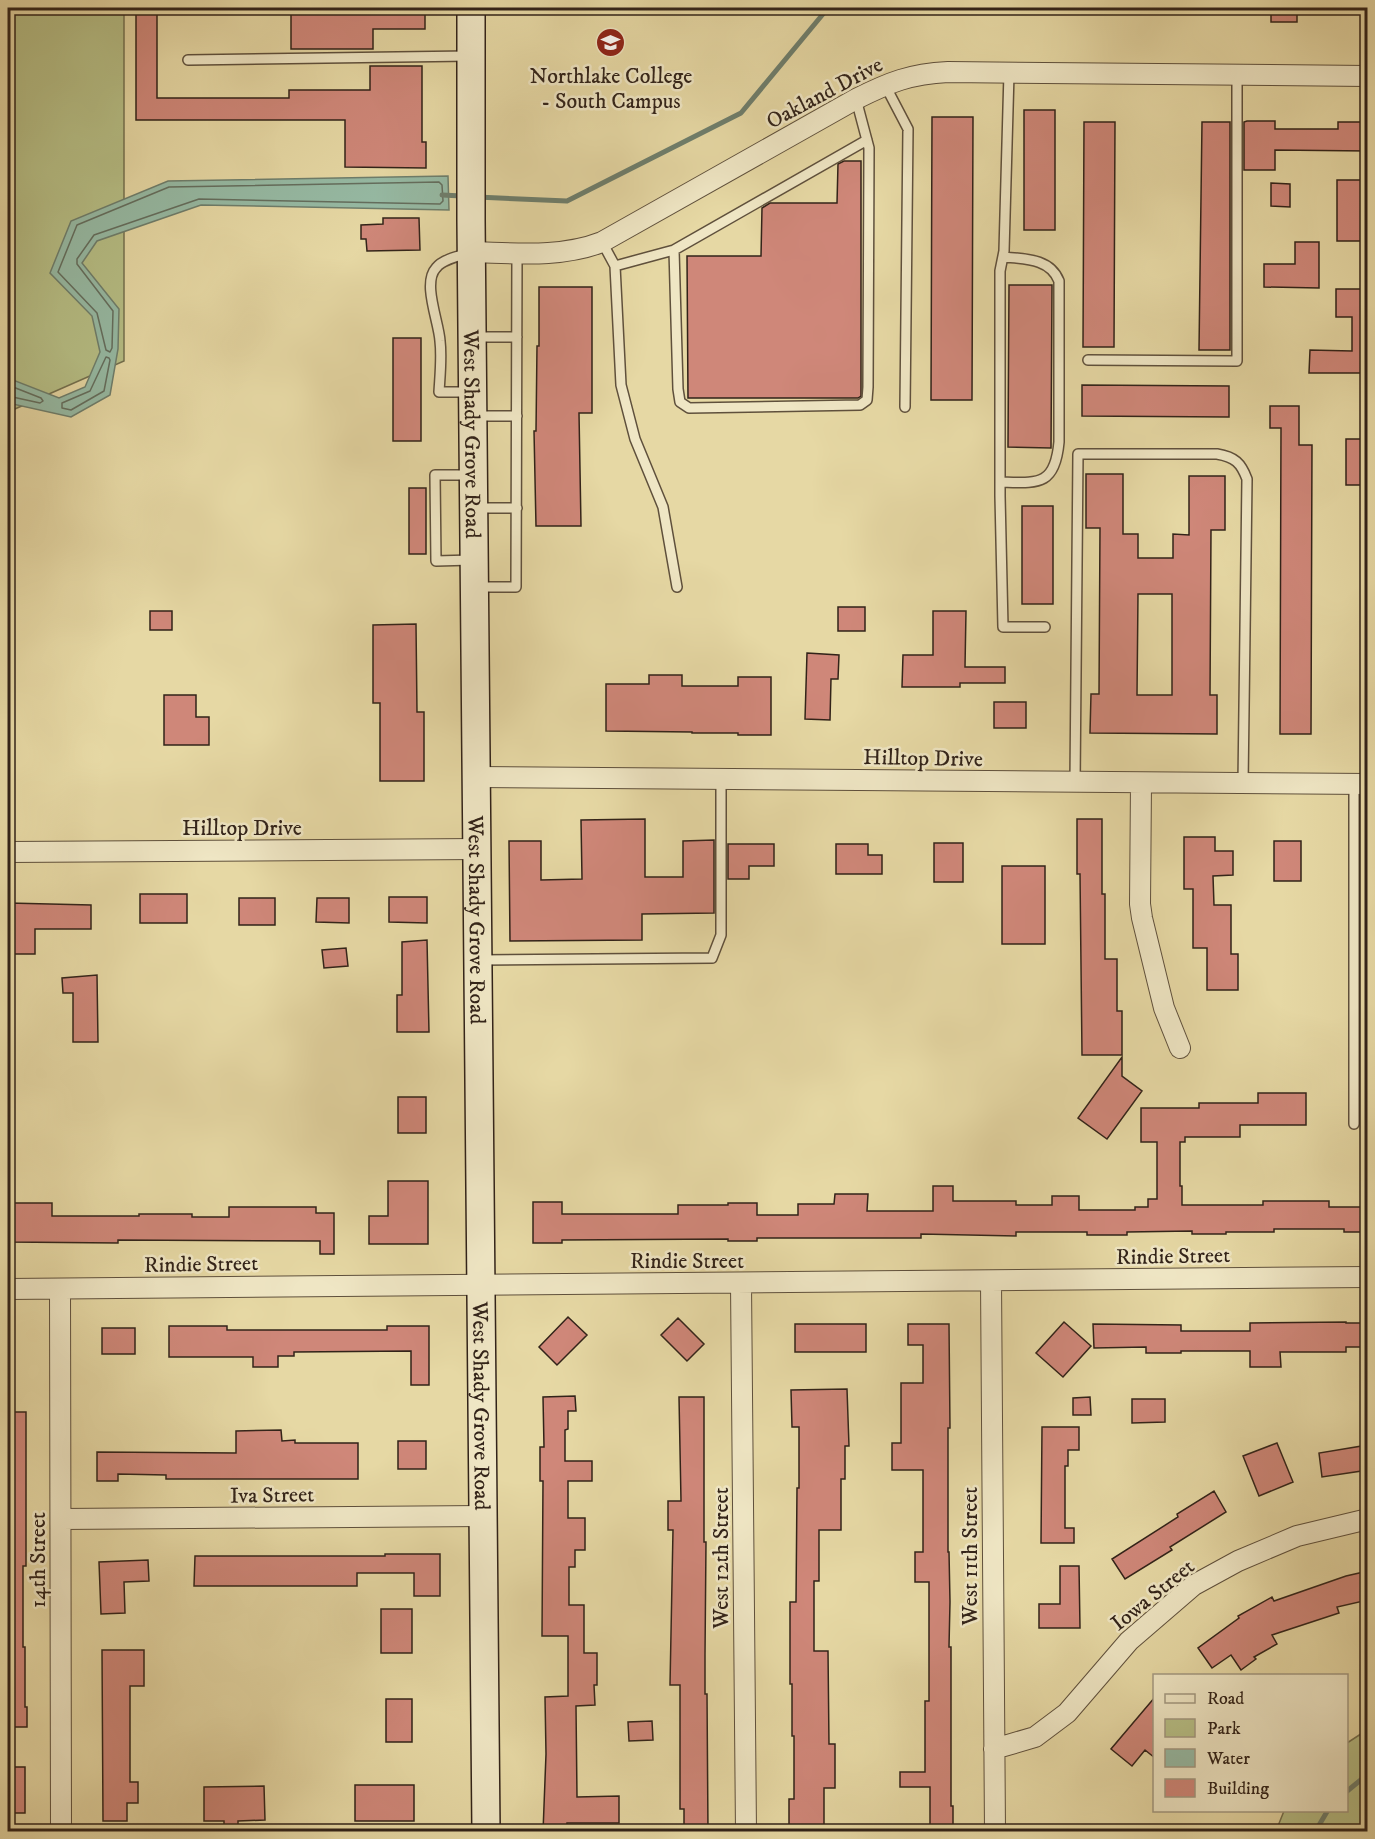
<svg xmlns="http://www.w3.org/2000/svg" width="1375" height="1839" viewBox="0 0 1375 1839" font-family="'IM FELL DW Pica',serif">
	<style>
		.green { fill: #b6be85; stroke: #74704f; stroke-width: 1.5 }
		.water { fill: #96baa4; stroke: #6e7e6c; stroke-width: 1.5 }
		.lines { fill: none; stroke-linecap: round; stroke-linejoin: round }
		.shore { stroke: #646e5e; stroke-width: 1.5 }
		.stream { stroke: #6e7e6c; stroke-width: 5 }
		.building { fill: #cf8779; stroke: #322319; stroke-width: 1.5; fill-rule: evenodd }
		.lane-casing { stroke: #5f503c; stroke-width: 12 }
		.street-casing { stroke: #5f503c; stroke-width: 22 }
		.secondary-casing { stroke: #322319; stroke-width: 30 }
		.lane { stroke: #efe6c4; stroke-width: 9 }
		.street { stroke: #efe6c4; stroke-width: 20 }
		.secondary { stroke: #efe6c4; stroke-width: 27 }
		.labels { text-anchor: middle; stroke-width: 5; stroke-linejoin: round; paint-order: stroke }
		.poi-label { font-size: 22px; fill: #322319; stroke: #efe6c4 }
		.street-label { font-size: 22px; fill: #322319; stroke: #efe6c4 }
	</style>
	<rect width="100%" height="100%" fill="#e6d8a4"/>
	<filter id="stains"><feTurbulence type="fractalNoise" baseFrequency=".00333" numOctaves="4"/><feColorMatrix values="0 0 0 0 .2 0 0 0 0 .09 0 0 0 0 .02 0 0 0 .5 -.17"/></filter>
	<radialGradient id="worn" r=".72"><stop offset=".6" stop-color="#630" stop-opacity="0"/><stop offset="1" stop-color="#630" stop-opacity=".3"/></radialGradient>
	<path class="green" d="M8 8H124V361L8 412Z
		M1367 1730V1831H1276L1284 1811 1346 1810 1347 1743Z"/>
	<path class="water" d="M448 176 449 210 201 205 97 241 82 263 119 309 118 349 110 395 71 417 8 403V378L59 398 85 387 100 352 92 316 50 273 71 221 168 181Z"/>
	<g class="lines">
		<path class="shore" d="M439 182 442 185 443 201 440 204 199 199 94 235 77 259V264L113 311 112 348 110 352 106 350 97 313 58 272 77 225 169 187Z
			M106 357 109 358 110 360 104 391 71 410 62 408V403L90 391Z
			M8 385 41 398 43 401 40 403 8 396"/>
		<path class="stream" d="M442 195 462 196
			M477 197 567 201 741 113 828 8
			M1346 1792 1368 1774
			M1315 1832 1328 1810"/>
	</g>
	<path class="building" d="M136 8H157V98H289V90H370V66H422V142H426V168L345 167V120H136Z
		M291 8H425V29H373V49H291Z
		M1271 8H1297V22H1271Z
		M1024 110H1055V230H1024Z
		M932 117H973L972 400H931Z
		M1247 121H1275V129H1338V122H1368V151L1275 150V170H1244V122Z
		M1084 122H1115L1114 347H1083Z
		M1202 122H1230V350H1199Z
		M844 161H861V396L858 398H688L687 256H761L762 208 770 203H837L838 164Z
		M1337 180H1368V241H1337Z
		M1271 183 1290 184V207L1271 206Z
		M383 218H419L420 250 367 251 366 239H361V225L383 224Z
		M1295 242H1319V288L1264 287V264H1295Z
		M1009 285H1052L1051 448 1008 447Z
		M539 287H592V413H579L581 526H536L534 431H536L537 346H539Z
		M1336 289H1368V373H1309L1310 350 1352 351V317H1336Z
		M393 338H421V441H393Z
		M1082 385 1229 386V417L1082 416Z
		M1270 406H1299V445H1312L1311 734H1280L1281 428H1270Z
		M1346 439H1368V485H1346Z
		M1086 474H1123V534H1138V558H1173V534L1189 535V476H1225V530H1211L1210 695H1217V734L1090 733 1091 694H1099L1100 528H1086ZM1138 594H1172V695H1137Z
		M409 488H426V554H409Z
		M1022 506H1053V604H1022Z
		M838 607H865V631H838Z
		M150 611H172V630H150Z
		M933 611H966L965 667H1005V683H960V687H902L903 655H933Z
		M416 624 417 712H424V781H380V703H373V625Z
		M807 653 839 655 838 679H831L830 720 805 719Z
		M649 675H682V686H738V677H771V735H738V733H692V732L606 731V684H649Z
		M164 695H196V717H209V745H164Z
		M994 702H1026V728H994Z
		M645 819V877H683V841L714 840V913L642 914V940L510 941 509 841H541V880L582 879 581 820Z
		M1077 819H1102V894H1105V959H1117V1011H1122V1055H1082L1080 874H1077Z
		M1184 837H1215V851H1233V875L1213 876 1214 905H1231V954H1238V990H1207V948H1193V889H1184Z
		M1274 841H1301V881H1274Z
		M934 843H963V882H934Z
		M728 844H774V866H749V879H728Z
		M836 844H868V855H882V874H836Z
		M1002 866H1045V944H1002Z
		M140 894H187V923H140Z
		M389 897H427V923L389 922Z
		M239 898H275V925H239Z
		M317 898H349V923L316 922Z
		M8 903 91 905V929H35V954H8Z
		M427 940 429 1032H397V995H402V942Z
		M346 948 348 966 324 968 322 950Z
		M97 975 98 1042H73V993H63L62 978Z
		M1122 1057V1076L1142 1091 1107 1139 1078 1118Z
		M1258 1093H1306V1125H1240V1137H1185V1142H1180V1186H1182V1205H1263V1201H1329V1207H1368V1232H1344V1229H1274V1232H1226V1234H1192V1231L1127 1232V1235H1087V1232H1016V1236L921 1234V1238H757V1241H728V1239L562 1240V1243H533V1202H562V1214H678V1205H728V1203H757V1215H798V1204H834L835 1194H868L867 1211H933V1186H953V1201H1016V1205H1052V1196H1079V1210H1135V1207H1148V1199H1157V1142H1141V1108H1199V1103H1258Z
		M398 1097H426V1133H398Z
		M388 1181H428V1244H369V1216H388Z
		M8 1203H52V1216H139V1214H192V1217H229V1207H316V1213H334V1254H320V1241L118 1240V1243L8 1242Z
		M568 1317 587 1335 557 1365 539 1347Z
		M678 1318 704 1344 687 1361 661 1335Z
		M1064 1322 1091 1346 1063 1377 1036 1353Z
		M1346 1322V1323H1368V1347H1346V1352H1280L1281 1367H1250V1351H1181V1353H1146V1347L1094 1348 1093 1324 1181 1325V1331H1250V1323Z
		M795 1324H866V1352H795Z
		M908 1324H949L950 1428H948V1552H949L950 1602 949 1647H951V1806H953V1832H930V1787H900V1772H925V1701H929V1582H915V1552H923V1470H892V1443H901V1383H923V1345H908Z
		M169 1326H227V1330H387V1326H429V1385H411V1351L294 1352V1356H278V1367H253V1357H169Z
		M102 1328H135V1354H102Z
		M847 1389 849 1446H845V1479H841V1530H819V1581H814V1651H828L829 1744H835V1788H824V1832H789V1799H794V1736H792V1684H790V1602H796L797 1488H799V1427H792L791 1390Z
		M575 1396 576 1411H568V1429L565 1430V1461H592V1481H568V1518H585V1550H575V1567H569V1605H584V1653H597V1685H594L595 1705 576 1706 577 1797 619 1796V1823H567V1832H543L546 1754 545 1697 568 1696V1636H542L543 1481H540V1447H544L543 1397Z
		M679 1397H704V1542H706L705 1655V1694H707L708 1832H684V1809H680V1685H670L673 1530H668V1501H681Z
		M1090 1397 1091 1415H1073V1398Z
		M1132 1399H1165V1422L1132 1423Z
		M8 1412H26V1566H23V1647H25V1707H27V1727H8Z
		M1042 1427H1079V1450H1068V1466H1065V1528H1074V1543H1041Z
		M281 1430 282 1441 295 1440V1443H358V1479H166V1475L118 1474V1481H97V1452L236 1453V1431Z
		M398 1441H426V1469H398Z
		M1277 1443 1293 1482 1259 1496 1243 1456Z
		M1368 1445V1470L1322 1477 1319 1453Z
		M1214 1491 1226 1512 1170 1547 1172 1550 1125 1579 1112 1559 1178 1517 1177 1514Z
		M385 1554H440V1596H414V1573H357V1586H194L195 1556H385Z
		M148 1560 149 1581 124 1582 125 1613 101 1614 99 1562Z
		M1060 1566H1079L1080 1628H1039V1604H1060Z
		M1368 1571V1600L1337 1607 1339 1613 1272 1635 1277 1644 1254 1657 1256 1659 1241 1670 1231 1655 1212 1668 1198 1648 1239 1618 1238 1616 1272 1597 1274 1601 1346 1576Z
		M381 1609H412V1653H381Z
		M102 1650H144V1686H130V1782H138V1803H127V1821H103Z
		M1155 1697V1758L1145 1750 1132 1766 1111 1749Z
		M386 1699H412V1742H386Z
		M652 1721 653 1740 629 1741 628 1722Z
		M8 1767H25V1813H8Z
		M355 1785H414V1821H355Z
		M264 1786 265 1820 238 1821V1826L224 1827V1821H204V1787Z"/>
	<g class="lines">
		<defs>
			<path id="lane" d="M188 60 469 56
				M1009 73 1004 251 1000 271V496L1003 627H1045
				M885 85 908 129 905 407
				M602 242 615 266 674 250 678 389 680 402 689 408 860 405 867 400 868 387 869 148 856 99
				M674 250 867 140
				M470 253C459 256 443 259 436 268 422 283 439 322 440 341 442 357 440 375 439 392H471
				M615 266 621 385 635 439 663 507 677 587
				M474 337H517
				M1088 360 1237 361V75
				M474 416H517
				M472 475H435L436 561 472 560
				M1000 482C1037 483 1055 487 1059 442V281C1050 258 1024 259 1003 257
				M477 508H517
				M477 587H516L517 253
				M1075 783 1078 454H1217C1235 457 1241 463 1247 479L1243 784
				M480 960 712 958 721 935V779
				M1354 1124V784"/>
			<path id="street" d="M472 252C515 253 561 258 602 242L856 99C890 82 910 74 948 72L1368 76
				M477 777 1368 784
				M1141 783 1140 904 1142 918 1164 1008 1180 1048
				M8 852 478 849
				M991 1281 995 1832
				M741 1284 746 1832
				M8 1289 1368 1277
				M60 1289 61 1832
				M61 1519 483 1516
				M994 1749 1035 1737 1067 1713 1129 1641 1194 1585 1238 1561 1297 1536 1368 1519"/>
			<g id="secondary">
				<path id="s1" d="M471 8V220L486 1832"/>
			</g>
		</defs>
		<use href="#lane" class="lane-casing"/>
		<use href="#street" class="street-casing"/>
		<use href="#secondary" class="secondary-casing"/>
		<use href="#lane" class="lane"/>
		<use href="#street" class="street"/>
		<use href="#secondary" class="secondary"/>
	</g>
	<defs>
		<symbol id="university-disc" viewBox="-11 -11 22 22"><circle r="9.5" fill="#8f2418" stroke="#efe6c4"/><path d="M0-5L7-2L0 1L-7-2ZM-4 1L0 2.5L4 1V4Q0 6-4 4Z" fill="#fff"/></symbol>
	</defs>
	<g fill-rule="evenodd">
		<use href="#university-disc" x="594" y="26" width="33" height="33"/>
	</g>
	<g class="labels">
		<g class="poi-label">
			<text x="611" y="83">Northlake College<tspan x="611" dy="25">- South Campus</tspan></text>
		</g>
		<g class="street-label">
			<text transform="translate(824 92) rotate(-28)" y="8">Oakland Drive</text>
			<text dy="8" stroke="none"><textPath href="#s1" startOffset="426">West Shady Grove Road</textPath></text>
			<text transform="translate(923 757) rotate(1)" y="8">Hilltop Drive</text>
			<text x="242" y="835">Hilltop Drive</text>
			<text dy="8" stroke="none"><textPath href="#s1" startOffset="912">West Shady Grove Road</textPath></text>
			<text transform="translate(1173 1255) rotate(-1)" y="8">Rindie Street</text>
			<text x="687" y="1268">Rindie Street</text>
			<text transform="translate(201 1263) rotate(-1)" y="8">Rindie Street</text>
			<text dy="8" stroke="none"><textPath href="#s1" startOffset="1398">West Shady Grove Road</textPath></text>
			<text transform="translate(272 1494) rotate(-1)" y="8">Iva Street</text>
			<text transform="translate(969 1556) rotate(-90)" y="8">West 11th Street</text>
			<text transform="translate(720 1558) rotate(-90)" y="8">West 12th Street</text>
			<text transform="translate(37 1560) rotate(-90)" y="8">14th Street</text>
			<text transform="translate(1152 1594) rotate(-39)" y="8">Iowa Street</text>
		</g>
	</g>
	<rect width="1375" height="1839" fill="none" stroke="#e6d8a4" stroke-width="30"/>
	<rect x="9" y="9" width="1357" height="1821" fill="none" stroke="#322319" stroke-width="3"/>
	<rect x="15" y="15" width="1345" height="1809" fill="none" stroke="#322319" stroke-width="1.5"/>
	<rect x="1153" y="1674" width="195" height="138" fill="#efe6c4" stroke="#a39880" stroke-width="1.5"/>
	<rect x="1165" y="1694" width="30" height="9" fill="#efe6c4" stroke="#a39880" stroke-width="1.5"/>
	<text x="1207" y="1704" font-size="18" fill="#322319">Road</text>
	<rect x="1165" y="1719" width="30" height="18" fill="#b6be85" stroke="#a39880" stroke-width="1.5"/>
	<text x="1207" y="1734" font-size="18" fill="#322319">Park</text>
	<rect x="1165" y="1749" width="30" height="18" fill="#96baa4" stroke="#a39880" stroke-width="1.5"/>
	<text x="1207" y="1764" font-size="18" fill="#322319">Water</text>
	<rect x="1165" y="1779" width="30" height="18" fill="#cf8779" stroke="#a39880" stroke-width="1.5"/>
	<text x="1207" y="1794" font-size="18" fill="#322319">Building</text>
	<rect width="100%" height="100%" filter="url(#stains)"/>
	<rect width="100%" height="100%" fill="url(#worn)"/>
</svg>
